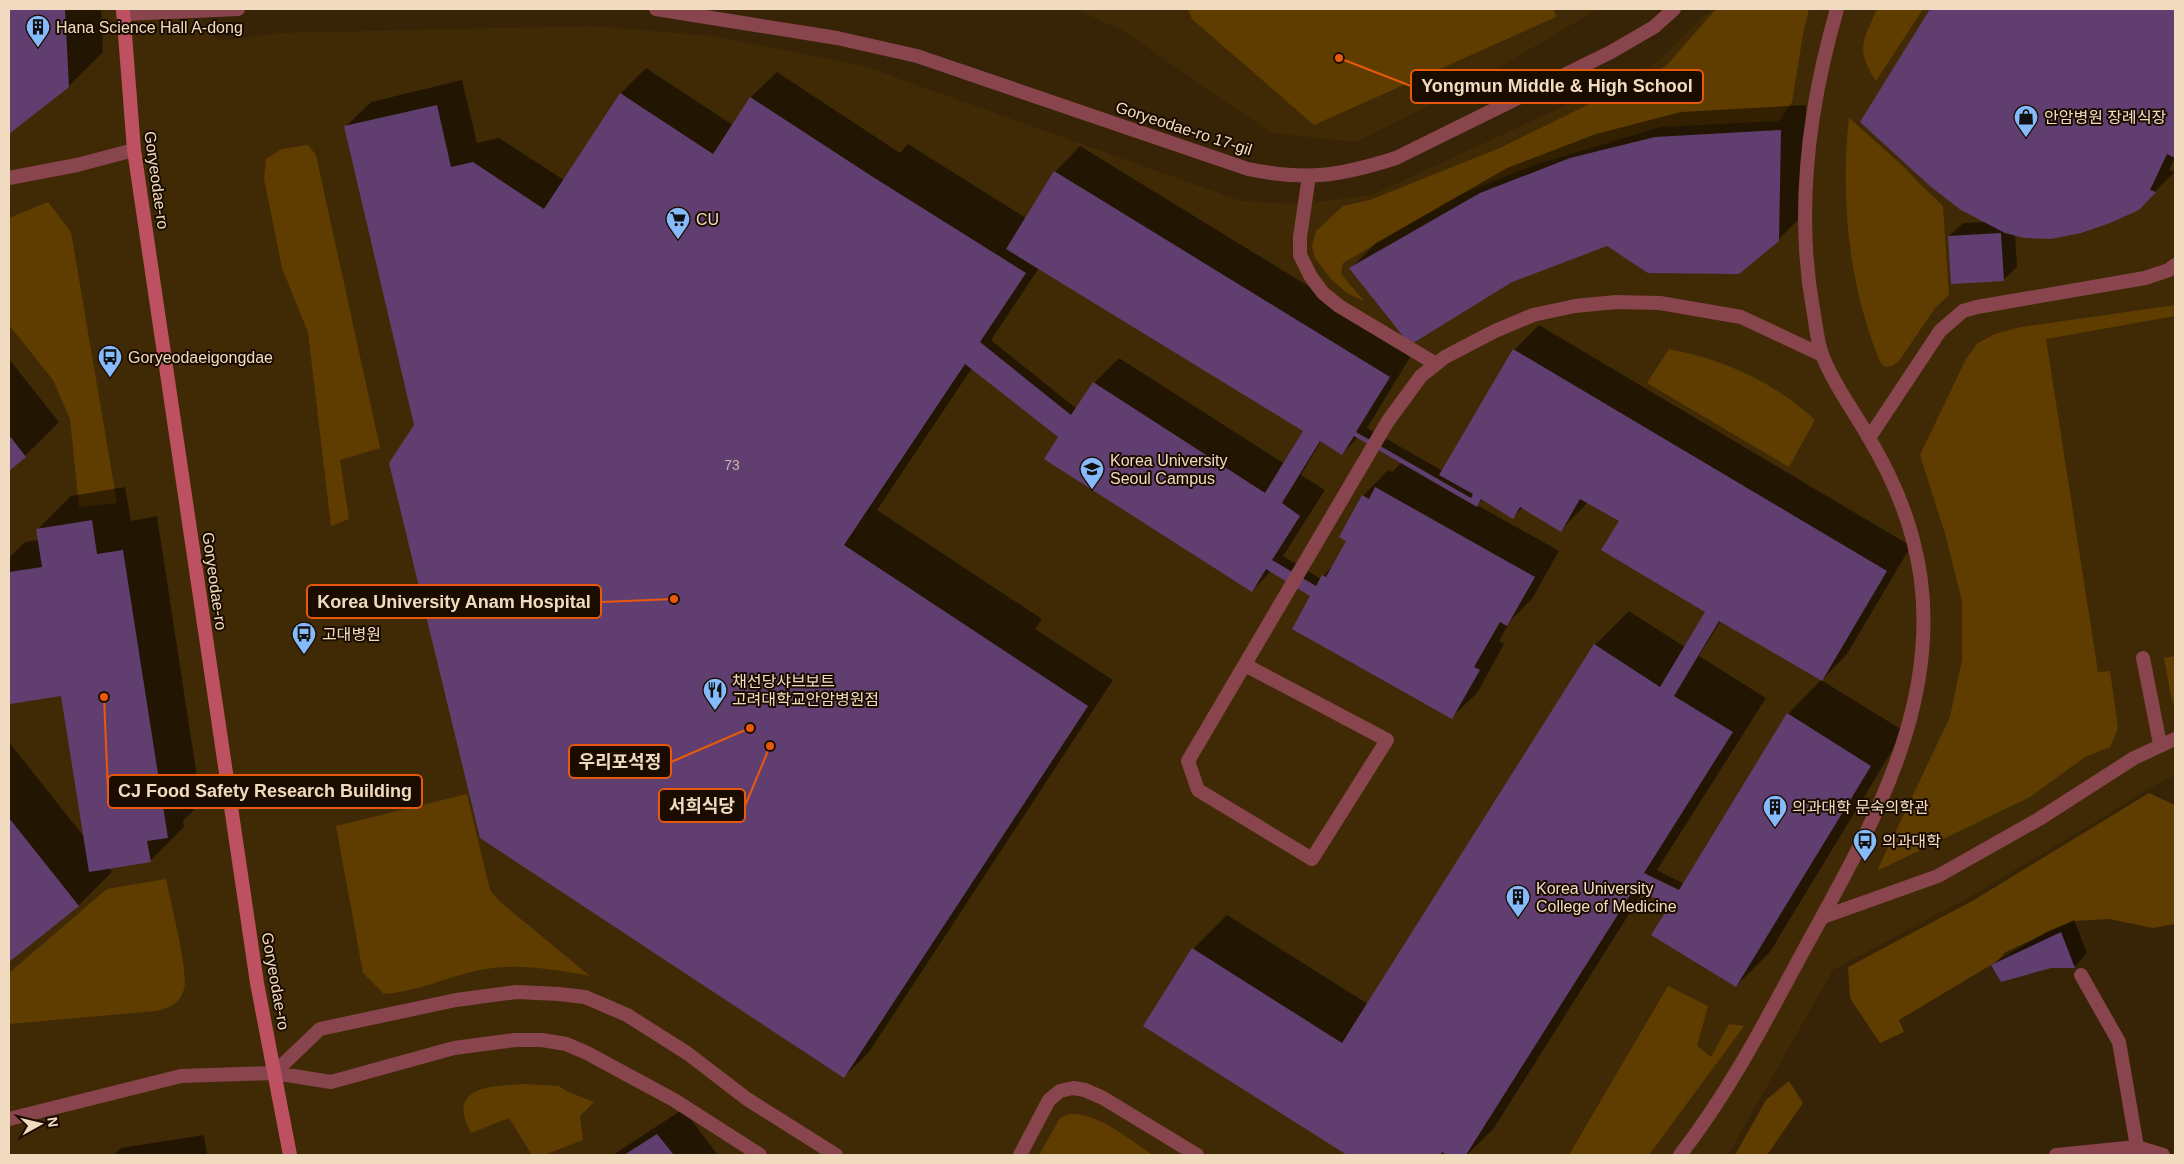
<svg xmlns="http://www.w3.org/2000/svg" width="2184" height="1164" viewBox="0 0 2184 1164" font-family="Arial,'Noto Sans KR',sans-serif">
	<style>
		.built { fill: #402a06 }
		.green { fill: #5f3d00 }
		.shadow { fill: #0007; fill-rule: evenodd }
		.building { fill: #603f70 }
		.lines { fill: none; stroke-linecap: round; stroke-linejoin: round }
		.service { stroke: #88454d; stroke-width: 14 }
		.minor { stroke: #88454d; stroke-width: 14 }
		.tertiary { stroke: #88454d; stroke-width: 14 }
		.secondary { stroke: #bd5161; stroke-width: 14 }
		.labels { text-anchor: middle; stroke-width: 4; stroke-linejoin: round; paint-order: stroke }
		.number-label { font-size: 14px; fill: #cdb4ac }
		.poi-label { font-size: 16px; fill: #f1dbc0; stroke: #1b0c00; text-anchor: start }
		.street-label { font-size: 16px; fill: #f1dbc0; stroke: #1b0c00 }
		.leader { fill: none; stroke: #e8590c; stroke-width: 2 }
		.callout-dot { fill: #e8590c; stroke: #1b0c00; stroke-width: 2 }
		.callout { fill: #1b0c00; stroke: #e8590c; stroke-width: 2 }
		.callout-label { font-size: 18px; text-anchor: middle; font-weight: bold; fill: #f1dbc0 }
	</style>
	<rect width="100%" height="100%" fill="#372305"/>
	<path class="built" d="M9 9H193L218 41 280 33 593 26 713 36 864 66 1241 201 1302 204 1372 195 1657 63 1711 9H2175V775L2141 793 2109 814 1973 895 1833 970 1728 1155H9Z
		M1074 9H1598L1466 87 1356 142 1271 133 1122 30Z"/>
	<path class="green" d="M1188 9H1554L1556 17 1314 125 1192 19Z
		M1716 9H1809L1803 34 1792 102 1779 121 1661 127 1537 164 1464 193 1343 263 1341 274 1364 301 1347 293 1332 280 1315 258 1312 247 1316 231 1343 206 1370 200 1500 148 1666 66Z
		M1877 9H1923L1876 81C1855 48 1863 42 1877 9Z
		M1849 118 1903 166 1918 182 1943 206 1949 295 1935 308 1899 361 1892 366 1885 367 1880 362C1849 286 1840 200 1849 118Z
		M308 145 316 155 380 448 340 460 349 519 331 526 308 332 282 268 264 179 266 159 282 149Z
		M48 202 71 232 117 503 79 507 70 419 53 380 9 325V218Z
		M2175 305V316L2046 339 2098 672 2110 671 2118 728 2110 747 2085 757 2030 797 1877 871 1950 717 1962 660V601L1946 537 1920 455 1966 359 1978 343 1995 334 2021 327Z
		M1669 349C1724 360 1773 381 1815 420L1789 467 1647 383Z
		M2175 656V705L2172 701 2164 658Z
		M2149 793 2175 805V924L2153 928 2109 919 2074 921 2048 931 1899 1020 1904 1032 1880 1043 1850 998 1848 967 1974 900Z
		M467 794 490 890 499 901 590 976C550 969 516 962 475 971 445 978 415 992 384 994L363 973 336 826Z
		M166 879C170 899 189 974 184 989 180 1004 169 1008 156 1011L9 1024V973L107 889Z
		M1668 986 1708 1006 1697 1046 1711 1057 1729 1024 1744 1026 1649 1155H1569Z
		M1789 1081 1803 1103 1767 1155H1735L1766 1100Z
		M525 1084 559 1086 566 1091 594 1102 580 1116 583 1140 544 1155H532L509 1118 471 1133C468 1127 465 1121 464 1115 458 1083 505 1086 525 1084Z
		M1069 1114C1100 1113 1128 1139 1153 1155H1039L1060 1118Z"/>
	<path class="shadow" d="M9 9H101L103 52 69 86 9 132Z
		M1932 9H2175V157L2169 170 2174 172 2139 209 2015 234 2017 267 2003 280 1949 236 1963 223 1986 222 1862 122Z
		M646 68 733 125 751 97 777 72 900 153 908 144 1026 218 1055 172 1080 146 1414 351 1367 428 1443 471 1514 350 1539 325 1911 546 1847 654 1822 680 1721 620 1699 656 1766 698 1657 870 1684 884 1788 714 1821 680 1904 731 1770 952 1736 986 1675 900 1643 892 1494 1128 1467 1155H1349L1145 1026 1193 949 1227 915 1368 1004 1595 645 1629 611 1685 647 1706 613 1620 520 1588 502 1561 530 1523 507 1513 517 1483 499 1477 505 1559 551 1532 599 1510 621 1499 641 1504 644 1477 693 1451 718 1312 596 1271 571 1252 591 972 368 877 510 1042 619 1035 629 1113 680 869 1052 844 1077 416 426 345 127 371 102 462 80 477 143 499 138 564 180 621 93ZM1039 268 1305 431 1285 464 1119 358 1094 383 1077 409 991 340ZM1358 437 1402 462 1392 472 1388 470 1363 496 1348 541 1335 563 1321 579 1283 556 1325 490 1301 475 1321 441 1342 454Z
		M1806 105 1804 214 1778 240 1607 245 1351 268 1376 243 1507 168 1596 134 1681 112Z
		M9 359 59 422 25 456 9 469Z
		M125 487 131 521 157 516 201 803 183 821 184 827 150 861 108 867 112 872 78 906 9 960V742L85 838 62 694 11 702 9 690V558L25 542 38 540 37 530 71 496Z
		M2074 920 2087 953 2074 967 1993 965 2006 952Z
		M683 1109 718 1155H613Z
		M204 1135 207 1155H114L121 1148Z"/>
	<path class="building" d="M9 9H65L69 87 9 134Z
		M1930 9H2175V158L2167 154 2150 190 2156 192 2139 210 2110 223 2081 233 2051 239 2024 238 2005 233 1961 210 1930 186 1860 122Z
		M620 93 713 154 750 97 873 177 1026 273 980 342 1071 415 1093 382 1265 493 1303 431 1006 249 1054 171 1390 377 1356 432 1471 498 1473 494 1439 475 1513 349 1887 571 1822 681 1719 621 1674 696 1733 732 1644 873 1679 890 1787 713 1871 766 1736 987 1651 935 1670 905 1634 889 1466 1155H1447L1442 1152 1440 1155H1347L1143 1026 1192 948 1342 1043 1594 644 1660 687 1705 612 1601 550 1619 521 1580 499 1561 532 1520 507 1513 519 1481 499 1477 507 1354 436 1342 455 1320 441 1282 503 1300 516 1272 560 1316 586 1322 575 1326 577 1346 541 1339 537 1362 495 1369 499 1375 487 1535 577 1507 626 1500 622 1474 667 1480 670 1452 719 1292 629 1310 596 1266 569 1252 592 1044 459 1058 437 965 364 844 545 1088 706 844 1078 480 838 389 463 414 425 344 126 437 105 451 167 473 162 544 209Z
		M1781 130 1779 241 1739 274 1648 273 1607 246 1512 282 1410 345 1349 268 1480 193 1570 158 1655 137Z
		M2001 233 2004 281 1951 284 1948 236Z
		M9 435 26 457 9 471Z
		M92 520 97 554 123 550 168 838 147 841 151 862 89 872 61 696 10 704 9 572 42 567 36 529Z
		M9 818 79 906 9 962Z
		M2061 932 2075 968H2051L2001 982 1991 965Z
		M657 1134 674 1155H624Z"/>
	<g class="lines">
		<path class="service" d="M1309 176 1300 237V255L1311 277 1323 293 1339 306 1436 364
			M9 178 77 165 134 150
			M1869 438 1940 331 1963 311 1977 307 2145 278 2169 270 2175 265
			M2143 658 2160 744
			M1245 665 1387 740 1312 859 1198 790 1188 761 1388 421 1421 376 1445 357 1495 331 1533 315 1575 306 1616 302 1660 303 1741 317 1822 355
			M1823 917 1938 876 2039 819 2134 758 2175 739
			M274 1073 320 1029 456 1000 516 992 559 994 585 997 627 1015 687 1053 747 1099 836 1155
			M9 1119 181 1076 274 1073 331 1082 454 1048 515 1040H542L566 1044 587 1053 674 1100 760 1155
			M1020 1155 1049 1100 1060 1091 1073 1088 1085 1090 1103 1098 1197 1155
			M1680 1155C1727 1095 1763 1026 1799 959 1869 831 1954 692 1913 540 1904 505 1888 470 1869 438 1854 411 1835 387 1823 357 1817 343 1816 324 1813 309 1795 208 1809 106 1837 9"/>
		<path class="minor" d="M2081 975 2119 1042 2137 1147
			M2056 1155 2137 1147 2163 1155"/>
		<path class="tertiary" d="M656 9 837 38 917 56 1248 169C1306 181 1340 176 1396 158L1611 52 1654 27 1674 9
			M123 14 238 9"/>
		<path class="secondary" d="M123 9 134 150 257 983 290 1155"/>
	</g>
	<defs>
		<symbol id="building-pin" viewBox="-11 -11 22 30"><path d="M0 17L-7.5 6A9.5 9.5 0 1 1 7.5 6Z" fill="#85bbfb" stroke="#1b0c00"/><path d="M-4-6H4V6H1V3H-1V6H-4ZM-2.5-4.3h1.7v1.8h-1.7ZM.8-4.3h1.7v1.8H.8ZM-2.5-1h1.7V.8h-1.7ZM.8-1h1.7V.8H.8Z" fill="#111"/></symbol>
		<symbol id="shop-pin" viewBox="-11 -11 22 30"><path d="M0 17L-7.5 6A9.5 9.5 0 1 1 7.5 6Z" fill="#85bbfb" stroke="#1b0c00"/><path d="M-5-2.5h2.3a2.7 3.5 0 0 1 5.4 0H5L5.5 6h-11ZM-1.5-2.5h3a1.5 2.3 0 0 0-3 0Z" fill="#111"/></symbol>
		<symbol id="supermarket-pin" viewBox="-11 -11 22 30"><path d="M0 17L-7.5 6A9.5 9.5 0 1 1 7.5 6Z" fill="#85bbfb" stroke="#1b0c00"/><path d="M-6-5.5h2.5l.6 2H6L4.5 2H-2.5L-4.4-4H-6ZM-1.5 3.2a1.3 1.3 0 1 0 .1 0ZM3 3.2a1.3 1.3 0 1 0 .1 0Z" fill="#111"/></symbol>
		<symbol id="bus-pin" viewBox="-11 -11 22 30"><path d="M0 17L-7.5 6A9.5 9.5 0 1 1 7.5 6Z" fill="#85bbfb" stroke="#1b0c00"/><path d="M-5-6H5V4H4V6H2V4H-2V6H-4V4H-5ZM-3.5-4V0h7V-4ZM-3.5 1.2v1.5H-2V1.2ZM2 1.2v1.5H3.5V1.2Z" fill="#111"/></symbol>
		<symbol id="university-pin" viewBox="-11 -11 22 30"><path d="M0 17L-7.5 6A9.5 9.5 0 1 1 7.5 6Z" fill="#85bbfb" stroke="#1b0c00"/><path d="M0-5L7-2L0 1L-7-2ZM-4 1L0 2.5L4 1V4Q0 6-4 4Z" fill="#111"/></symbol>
		<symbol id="restaurant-pin" viewBox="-11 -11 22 30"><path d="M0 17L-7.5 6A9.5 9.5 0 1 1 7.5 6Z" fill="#85bbfb" stroke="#1b0c00"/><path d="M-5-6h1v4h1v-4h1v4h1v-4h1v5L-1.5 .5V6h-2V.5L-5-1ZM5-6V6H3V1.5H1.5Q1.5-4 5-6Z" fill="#111"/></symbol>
	</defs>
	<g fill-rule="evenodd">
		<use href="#building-pin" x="24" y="13" width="28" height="38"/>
		<use href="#shop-pin" x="2012" y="103" width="28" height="38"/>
		<use href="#supermarket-pin" x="664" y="205" width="28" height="38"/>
		<use href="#bus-pin" x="96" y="343" width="28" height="38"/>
		<use href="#university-pin" x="1078" y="455" width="28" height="38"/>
		<use href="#bus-pin" x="290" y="620" width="28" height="38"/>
		<use href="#restaurant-pin" x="701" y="676" width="28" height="38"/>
		<use href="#building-pin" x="1761" y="793" width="28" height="38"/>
		<use href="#bus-pin" x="1851" y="827" width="28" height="38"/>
		<use href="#building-pin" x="1504" y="883" width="28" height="38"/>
	</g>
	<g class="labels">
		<g class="number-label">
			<text x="732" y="470">73</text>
		</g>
		<g class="poi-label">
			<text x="56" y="33">Hana Science Hall A-dong</text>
			<text x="2044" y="123">안암병원 장례식장</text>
			<text x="696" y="225">CU</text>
			<text x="128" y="363">Goryeodaeigongdae</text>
			<text x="1110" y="466">Korea University<tspan x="1110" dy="18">Seoul Campus</tspan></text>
			<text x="322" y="640">고대병원</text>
			<text x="732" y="687">채선당샤브보트<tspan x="732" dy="18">고려대학교안암병원점</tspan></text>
			<text x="1792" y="813">의과대학 문숙의학관</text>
			<text x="1882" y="847">의과대학</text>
			<text x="1536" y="894">Korea University<tspan x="1536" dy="18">College of Medicine</tspan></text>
		</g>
		<g class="street-label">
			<text transform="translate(1184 128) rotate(18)" y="6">Goryeodae-ro 17-gil</text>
			<text transform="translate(157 180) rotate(82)" y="6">Goryeodae-ro</text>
			<text transform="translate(215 581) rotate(82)" y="6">Goryeodae-ro</text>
			<text transform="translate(276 981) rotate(80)" y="6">Goryeodae-ro</text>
		</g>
	</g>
	<path class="leader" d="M1339 58L1411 86M674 599L601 602M750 728L671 762M104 697L108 791M770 746L745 806"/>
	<g class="callout-dot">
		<circle cx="1339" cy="58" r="5"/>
		<circle cx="674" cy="599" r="5"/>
		<circle cx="750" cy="728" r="5"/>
		<circle cx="104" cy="697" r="5"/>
		<circle cx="770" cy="746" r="5"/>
	</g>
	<g class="callout">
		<rect x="1411" y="70" width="292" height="33" rx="5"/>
		<rect x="307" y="585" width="294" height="33" rx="5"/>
		<rect x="569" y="745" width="102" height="33" rx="5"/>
		<rect x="108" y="775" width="314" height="33" rx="5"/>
		<rect x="659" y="789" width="86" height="33" rx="5"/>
	</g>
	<g class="callout-label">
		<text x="1557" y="92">Yongmun Middle &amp; High School</text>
		<text x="454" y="608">Korea University Anam Hospital</text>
		<text x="620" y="768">우리포석정</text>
		<text x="265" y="797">CJ Food Safety Research Building</text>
		<text x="702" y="812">서희식당</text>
	</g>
	<rect width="2184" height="1164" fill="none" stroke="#f1dbc0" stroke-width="20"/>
	<g transform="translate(40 1124) rotate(82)" stroke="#1b0c00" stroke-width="4" paint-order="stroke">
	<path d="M0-4L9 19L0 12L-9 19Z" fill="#f1dbc0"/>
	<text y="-8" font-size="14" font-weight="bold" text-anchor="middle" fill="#f1dbc0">N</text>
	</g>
</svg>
